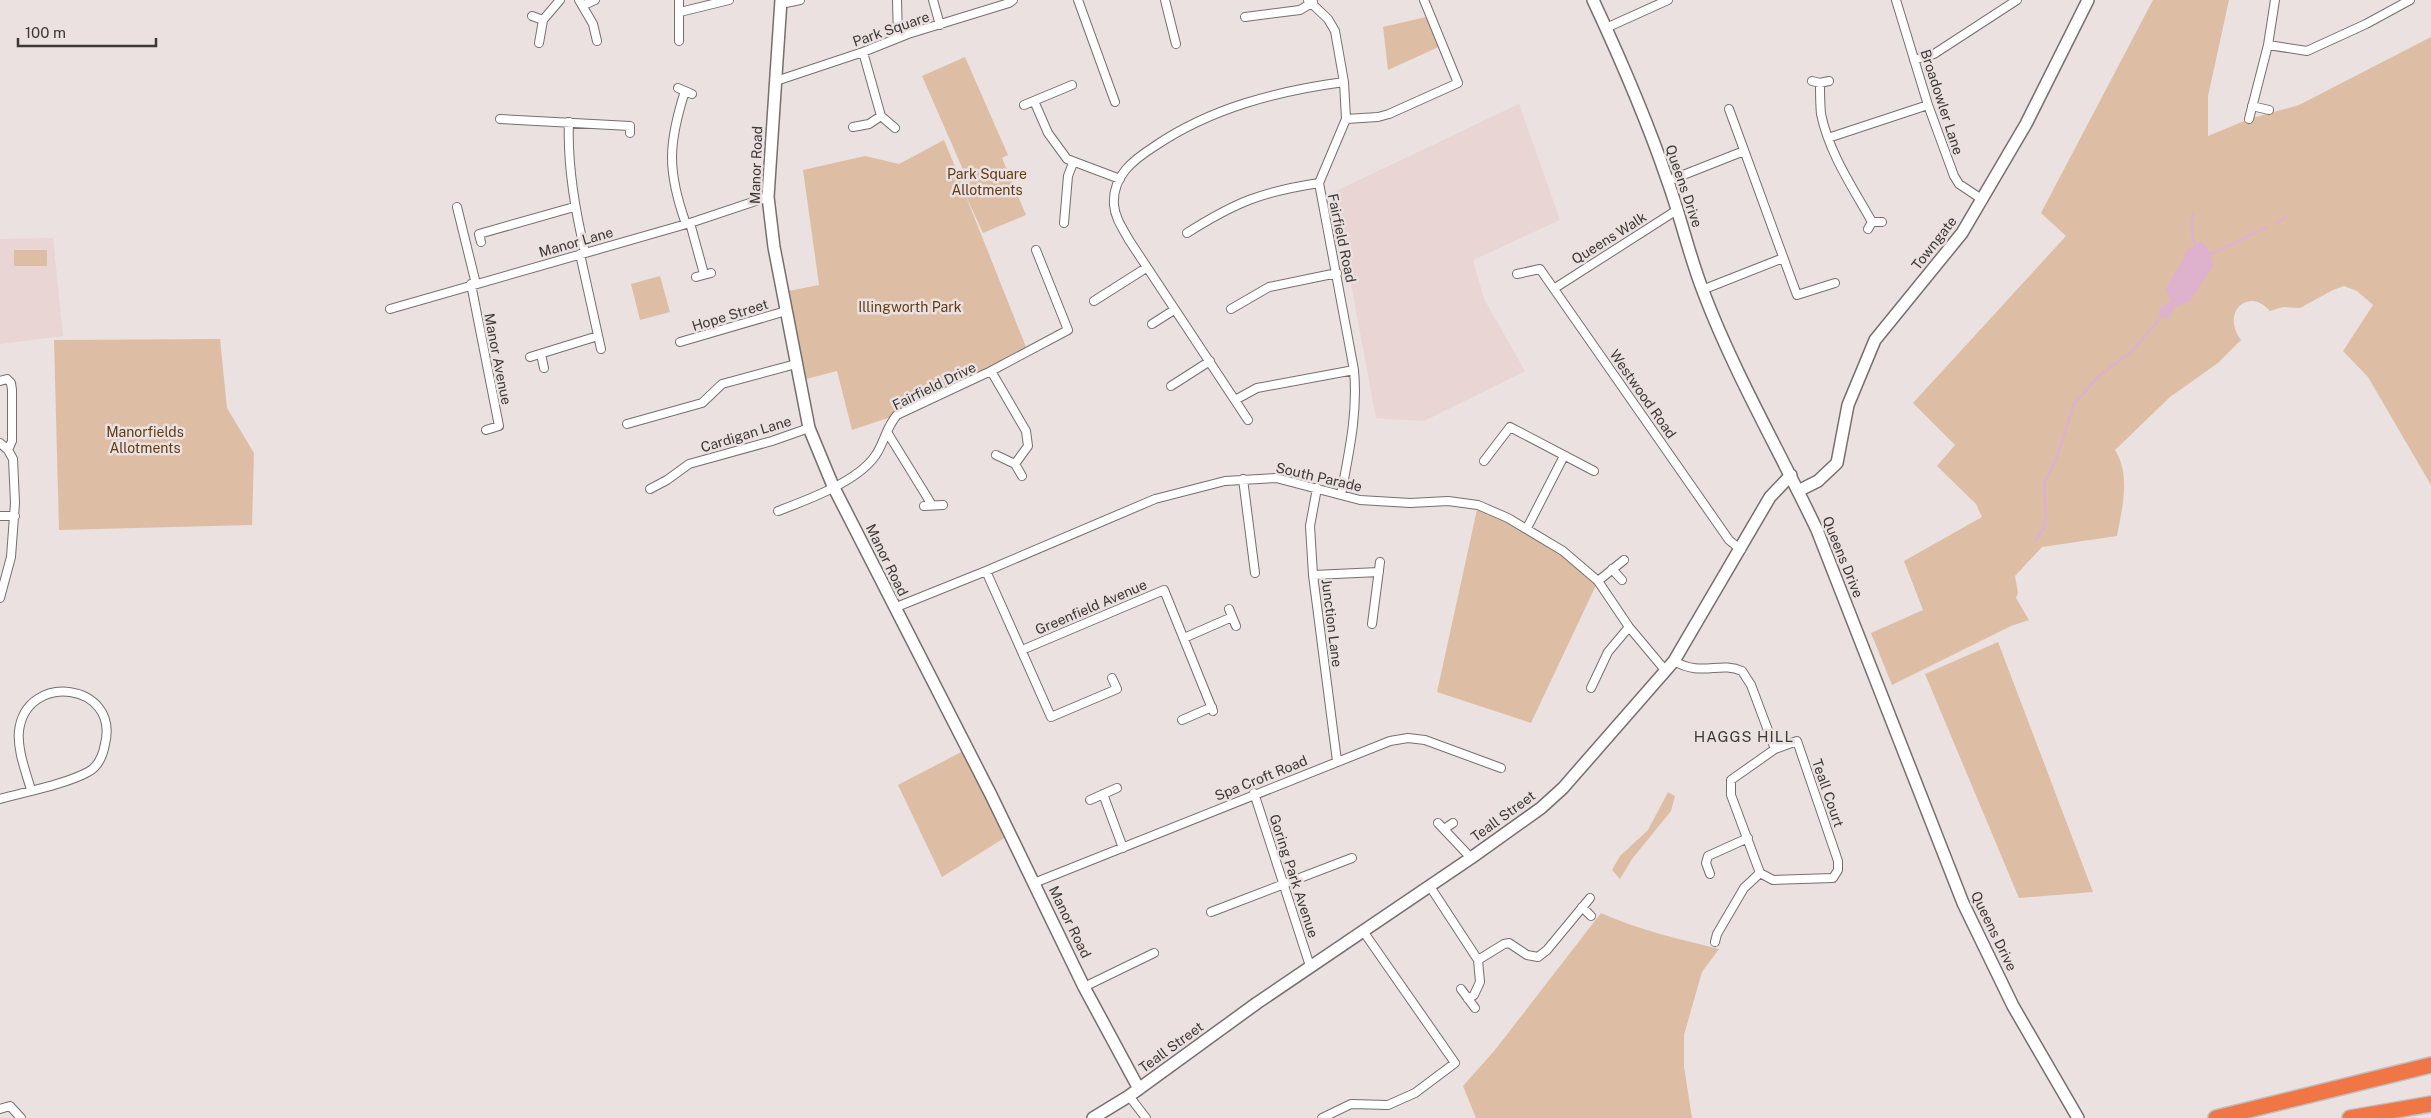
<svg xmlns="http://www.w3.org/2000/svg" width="2431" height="1118" viewBox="0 0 2431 1118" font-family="'Public Sans',sans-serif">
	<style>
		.built { fill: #e8d5d4 }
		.green { fill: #ddbea5 }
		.water { fill: #deb1cd }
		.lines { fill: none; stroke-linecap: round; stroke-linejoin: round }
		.stream { stroke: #deb1cd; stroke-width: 2.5 }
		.street-casing { stroke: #776f6e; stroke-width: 10 }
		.secondary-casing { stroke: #776f6e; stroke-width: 14 }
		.highway-casing { stroke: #c0bfbf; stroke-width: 18 }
		.street { stroke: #fff; stroke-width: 8 }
		.secondary { stroke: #fff; stroke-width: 11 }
		.highway { stroke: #f07645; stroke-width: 15 }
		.labels { text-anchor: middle; stroke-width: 5; stroke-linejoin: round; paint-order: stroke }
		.street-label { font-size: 14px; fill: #3b3837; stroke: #eae1e0 }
		.park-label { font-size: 14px; fill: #623b16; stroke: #eae1e0 }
		.neighbourhood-label { font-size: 15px; letter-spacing: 1px; fill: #3b3837; stroke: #eae1e0 }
	</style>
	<rect width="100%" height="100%" fill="#eae1e0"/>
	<path class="built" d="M1519 104 1560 220 1473 260 1484 299 1525 371 1424 421 1376 418 1334 192Z
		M53 238 63 336 0 344V239Z"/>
	<path class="green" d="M2153 0H2229L2208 96V136L2249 119 2299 105 2431 37V485L2368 377 2343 351 2373 305 2357 291 2344 286 2333 290 2300 308 2283 307 2270 311C2249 286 2220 312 2241 340L2218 363 2170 397 2115 450C2131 475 2122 509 2117 536L2042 547 2015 576 2018 593 2016 598 2029 620 2011 626 1892 685 1871 633 1923 610 1904 561 1982 517 1976 504 1937 466 1955 445 1913 403 2066 236 2041 213Z
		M1430 16 1443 45 1388 70 1383 27Z
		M965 57 1008 155 1002 158 1026 215 983 233 965 194 1028 352 897 415 852 430 837 371 806 379 796 364 783 292 819 285 803 170 865 156 899 164 944 140 958 174 964 172 922 76Z
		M14 250H47V266H14Z
		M660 276 670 312 640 320 631 284Z
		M220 339 227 408 254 453 252 525 59 530 54 340Z
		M1478 505 1527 528 1598 581 1531 723 1437 692Z
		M1998 642 2093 892 2019 898 1925 674Z
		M967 749 1009 835 942 877 898 785Z
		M1668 792 1675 796 1671 811 1632 859 1620 879 1612 870 1620 856 1648 830Z
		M1601 913C1639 930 1679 939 1719 949L1702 972 1684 1035V1067L1692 1118H1476L1463 1086 1495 1050Z"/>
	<path class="water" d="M2202 241 2211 254 2213 266 2190 301 2175 307 2169 319 2160 315 2159 308 2171 301 2166 289 2188 249Z"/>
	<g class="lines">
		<path class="stream" d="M2193 214 2192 233 2195 245
			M2276 223 2286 217
			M2211 254 2267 227
			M2035 541 2044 527 2046 518 2044 484 2056 459 2074 404 2100 375 2130 353 2163 315"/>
		<defs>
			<path id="street" d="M579 0 593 24 597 41
				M679 0V41
				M897 0 898 38
				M933 0 940 25
				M1078 0 1115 102
				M1165 0 1176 44
				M1308 0 1328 19 1335 31 1344 82 1346 119 1319 183 1354 370C1358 413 1349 452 1341 495
				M1896 0 1928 105 1954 176 1959 184 1983 200
				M781 4 800 0
				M584 5 595 0
				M680 12 729 0
				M532 16 543 20
				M1245 17 1300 10 1313 2
				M1606 28 1668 0
				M539 43 543 20 560 0
				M2268 45 2307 51 2366 24 2410 0
				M863 52 881 116 895 128
				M1914 60 1934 54 2017 0
				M776 81 863 52 908 34 1009 3 1013 0
				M1812 81 1820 83 1829 81
				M1820 83C1820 94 1820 104 1821 114 1829 153 1853 188 1872 222
				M678 88 692 94
				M685 91C668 144 667 171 686 224
				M1034 101 1048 133 1067 159 1120 179
				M1024 105 1072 85
				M2252 106 2269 110
				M1729 109 1797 295 1835 283
				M500 119 630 126V133
				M1346 119 1378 117 1389 114 1458 83 1424 0
				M2249 119 2268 45 2275 0
				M569 122C567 166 575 210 585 252
				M853 127 869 124 881 116
				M1828 138 1928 105
				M1668 181 1744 151
				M457 207 476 284
				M690 223 704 274
				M1064 223 1068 176 1073 163
				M1868 229 1872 222H1882
				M1187 233C1236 202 1261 192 1319 183
				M481 242 479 234 574 207
				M580 254 601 349
				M1517 274 1540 269 1729 540 1741 550
				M696 277 711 273
				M471 284 499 426 486 430
				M1555 288 1677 210
				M1702 290 1783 258
				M1094 301 1146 268
				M390 309 690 223 768 197
				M1231 309 1269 287 1337 273
				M1152 324 1174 310
				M680 342 786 311
				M541 354 544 368
				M530 357 598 336
				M991 371 1026 431 1028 446 1015 464
				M0 381 7 379 11 383 12 390V441L8 450
				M1171 386 1210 361
				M1235 400 1257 388 1354 370
				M1248 420 1129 240C1123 229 1115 218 1114 205 1112 176 1133 160 1155 146 1211 108 1277 91 1344 82
				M627 424 702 403 722 384 796 364
				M887 432 932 505
				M0 443 8 450 13 459 15 503 11 557 0 598
				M996 455 1015 464 1022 476
				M1484 461 1510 427 1594 471
				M1243 479 1255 573
				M1317 488 1310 526 1313 575 1337 761
				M650 489 667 480 689 464 772 441 809 428
				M924 506 943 505
				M778 511C807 500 857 482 875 456 884 444 886 427 897 415L991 371 1068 330 1036 250
				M0 516H15
				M1527 528 1564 456
				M1612 569 1622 580
				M986 571 1051 717 1117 689 1112 678
				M1313 575 1379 572
				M1598 581 1624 560
				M894 608 986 571 1155 499 1225 481 1276 478 1360 500 1410 503 1448 501 1478 505 1508 518 1563 551 1598 581 1629 627 1665 670
				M1229 609 1236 626
				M1372 624 1380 562
				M1184 638 1232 617
				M1022 650 1164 590 1213 711
				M1674 661C1701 677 1720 661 1742 671L1751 685 1775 749
				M1591 688 1608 652 1629 627
				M1182 720 1212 707
				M1797 741 1838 861V870L1833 878 1773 880 1760 873 1731 795V780L1775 749Z
				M1254 793 1310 966
				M1103 794 1123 848
				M0 799C25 792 66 784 88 772 98 767 103 755 105 744 120 683 26 671 19 731 17 750 26 772 31 790
				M1090 800 1117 788
				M1438 823 1471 858
				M1444 829 1453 823
				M1710 874 1706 863 1708 856 1748 838
				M1034 883 1390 741 1408 738 1425 740 1501 768
				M1429 885 1478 960 1480 982 1474 995 1468 999
				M1582 907 1591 916
				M1211 912 1352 858
				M1715 942 1717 934 1744 888 1760 873
				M1478 960 1504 944 1509 943 1527 955 1538 957 1547 950 1590 898
				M1084 987 1154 953
				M1461 989 1475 1008
				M1129 1096 1146 1118
				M0 1109 10 1106 21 1118
				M1322 1118 1351 1104 1388 1105 1415 1093 1455 1063 1363 931"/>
			<path id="secondary" d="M781 0 768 197 774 247 809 428 833 486 991 795 1084 987 1139 1089
				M1593 0C1621 60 1647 120 1668 182 1681 218 1689 255 1703 291 1734 373 1779 450 1817 530L1963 903 2013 1006 2078 1118
				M1798 491 1818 481 1837 463 1848 405 1875 340 1962 233 2026 124 2088 0
				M1093 1118 1129 1096 1257 1003 1471 858 1541 808 1563 788 1674 661 1770 497 1791 475"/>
			<path id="highway" d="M2216 1118 2431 1065
				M2350 1118 2431 1104"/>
		</defs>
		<use href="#street" class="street-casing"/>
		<use href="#secondary" class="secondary-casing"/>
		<use href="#highway" class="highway-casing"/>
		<use href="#street" class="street"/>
		<use href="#secondary" class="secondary"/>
		<use href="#highway" class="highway"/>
	</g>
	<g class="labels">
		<g class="street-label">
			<text transform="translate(891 29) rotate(-19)" y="5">Park Square</text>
			<text transform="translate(1942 102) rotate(72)" y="5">Broadowler Lane</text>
			<text transform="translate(756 165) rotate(-88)" y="5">Manor Road</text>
			<text transform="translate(1684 186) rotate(71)" y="5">Queens Drive</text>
			<text transform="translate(1342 238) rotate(78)" y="5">Fairfield Road</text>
			<text transform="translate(1609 238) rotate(-32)" y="5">Queens Walk</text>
			<text transform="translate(576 242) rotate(-16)" y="5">Manor Lane</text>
			<text transform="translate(1934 243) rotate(-52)" y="5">Towngate</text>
			<text transform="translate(730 315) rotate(-17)" y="5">Hope Street</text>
			<text transform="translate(498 359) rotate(79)" y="5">Manor Avenue</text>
			<text transform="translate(934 386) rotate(-26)" y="5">Fairfield Drive</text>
			<text transform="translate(1643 394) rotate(55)" y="5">Westwood Road</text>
			<text transform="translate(746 434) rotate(-17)" y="5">Cardigan Lane</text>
			<text transform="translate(1319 477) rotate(13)" y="5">South Parade</text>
			<text transform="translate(1843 557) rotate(68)" y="5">Queens Drive</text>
			<text transform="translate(887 560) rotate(64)" y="5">Manor Road</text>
			<text transform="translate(1091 607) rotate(-23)" y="5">Greenfield Avenue</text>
			<text transform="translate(1332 623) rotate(83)" y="5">Junction Lane</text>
			<text transform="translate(1261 778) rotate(-22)" y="5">Spa Croft Road</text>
			<text transform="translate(1828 793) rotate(71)" y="5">Teall Court</text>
			<text transform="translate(1503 816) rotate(-36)" y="5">Teall Street</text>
			<text transform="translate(1294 876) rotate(72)" y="5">Goring Park Avenue</text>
			<text transform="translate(1070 922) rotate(64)" y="5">Manor Road</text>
			<text transform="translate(1994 931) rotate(64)" y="5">Queens Drive</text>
			<text transform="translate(1171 1047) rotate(-36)" y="5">Teall Street</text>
		</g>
		<g class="park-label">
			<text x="987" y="179">Park Square<tspan x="987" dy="16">Allotments</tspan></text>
			<text x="910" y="312">Illingworth Park</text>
			<text x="145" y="437">Manorfields<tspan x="145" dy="16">Allotments</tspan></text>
		</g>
		<g class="neighbourhood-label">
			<text x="1744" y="742">HAGGS HILL</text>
		</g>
	</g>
	<path d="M18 38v8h138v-8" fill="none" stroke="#3b3837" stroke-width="2.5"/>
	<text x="25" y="38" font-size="15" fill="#3b3837" stroke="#eae1e0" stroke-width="4" paint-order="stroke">100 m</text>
</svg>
